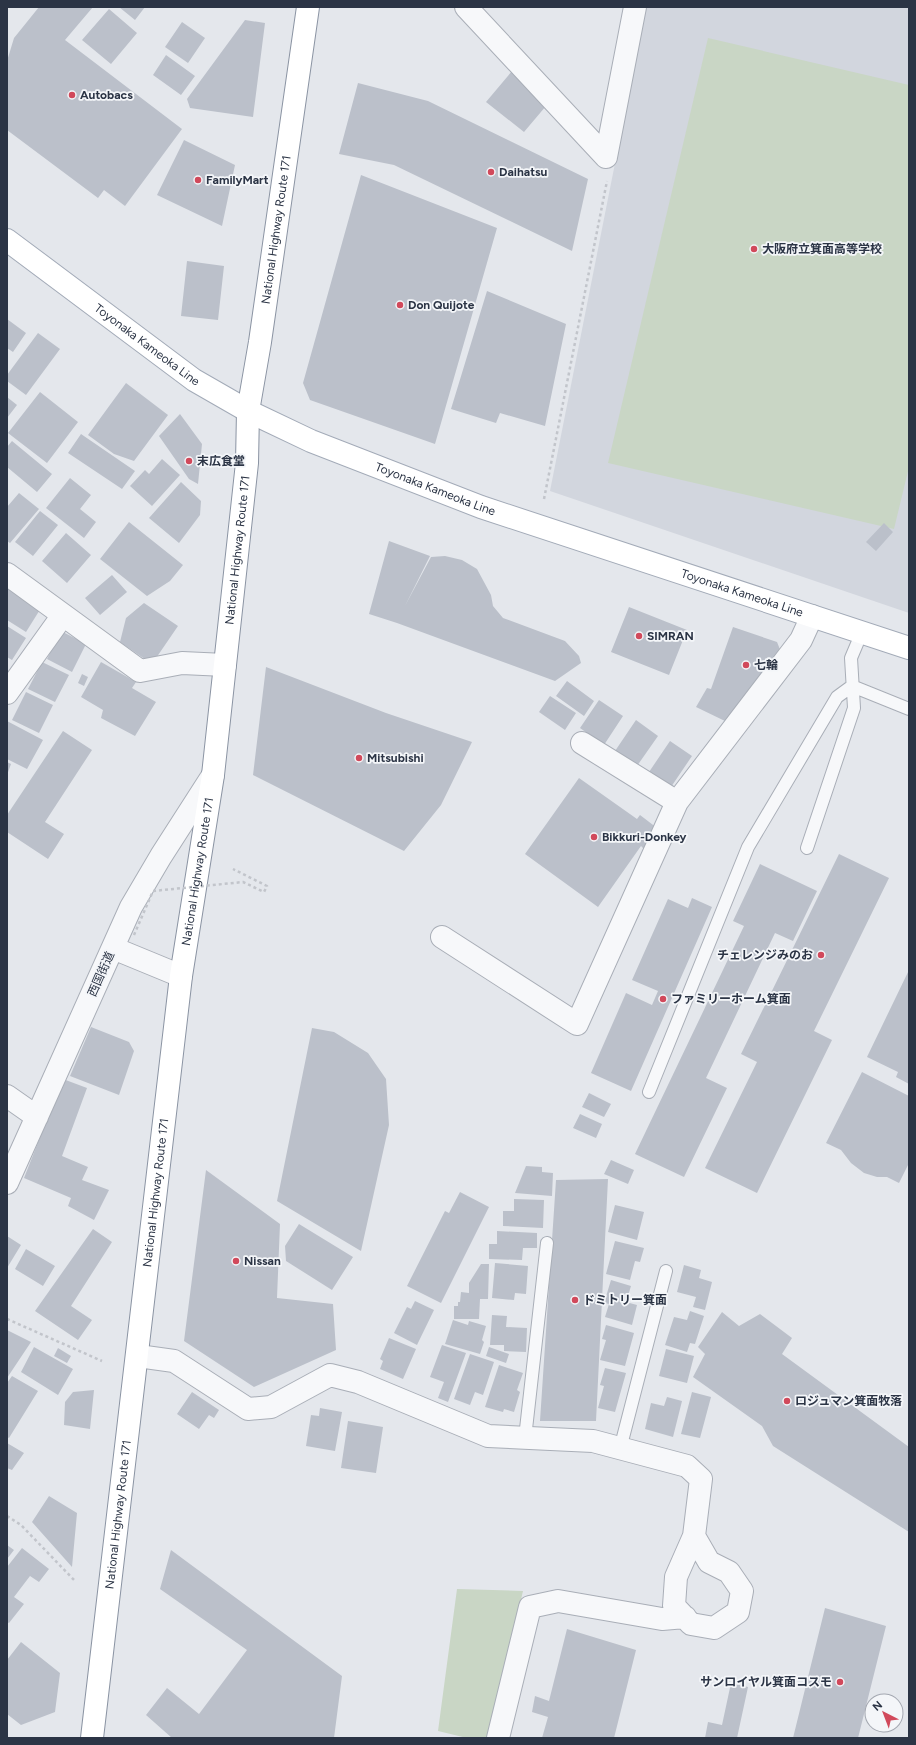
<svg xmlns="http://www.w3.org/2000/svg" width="916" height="1745" viewBox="0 0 916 1745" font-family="Figtree,'Noto Sans JP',sans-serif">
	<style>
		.built { fill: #d2d6de }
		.green { fill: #c9d6c5 }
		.building { fill: #bbc0ca }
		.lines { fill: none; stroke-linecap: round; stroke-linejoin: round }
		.service-casing { stroke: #a9aeb7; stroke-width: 14 }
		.minor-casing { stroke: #a9aeb7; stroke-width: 24 }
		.primary-casing { stroke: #a3abb8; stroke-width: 24 }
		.trunk-casing { stroke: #8b94a3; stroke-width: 24 }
		.path { stroke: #c2c5cb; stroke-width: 2.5; stroke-dasharray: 3 3; stroke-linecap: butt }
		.service { stroke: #f7f8fa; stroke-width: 12 }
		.minor { stroke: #f7f8fa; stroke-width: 22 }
		.primary { stroke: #fff; stroke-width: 22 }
		.trunk { stroke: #fff; stroke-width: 22 }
		.path-bridge { stroke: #c2c5cb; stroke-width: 2.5; stroke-dasharray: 3 3; stroke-linecap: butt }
		.poi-dot { fill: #d1495b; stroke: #f4f6f9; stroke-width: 1.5 }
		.labels { text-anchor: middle; stroke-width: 3.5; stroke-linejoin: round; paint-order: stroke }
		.poi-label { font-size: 12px; font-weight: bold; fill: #2b3445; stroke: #f4f6f9; text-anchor: start }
		.street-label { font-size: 12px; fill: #2b3445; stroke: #f4f6f9 }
	</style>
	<rect width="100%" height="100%" fill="#e4e7ec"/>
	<path class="built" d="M646 7H909V613L550 491Z"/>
	<path class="green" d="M708 38 909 85V467L894 529 608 463Z
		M457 1589 523 1591 488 1738H467L438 1731Z"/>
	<path class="building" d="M39 7H93L65 40 182 129 125 206 104 190 98 198 7 130V61L14 38Z
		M119 7H145L135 20Z
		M109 9 137 33 111 64 82 40Z
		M245 20 265 23 253 117 190 108 187 99Z
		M182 22 205 38 188 63 165 47Z
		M166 55 195 76 181 95 153 75Z
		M512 71 546 106 524 132 486 102Z
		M358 83 428 101 588 179 572 251 394 165 339 154Z
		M184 140 235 165 222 226 157 195Z
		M361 175 497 228 435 444 310 400 303 383Z
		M187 261 224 266 218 320 181 316Z
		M487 291 566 324 545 426 500 413 496 423 451 409Z
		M7 319 26 333 13 352 7 348Z
		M38 333 60 349 26 395 7 381V375Z
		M126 383 168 415 134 461 114 454 88 435Z
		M40 392 78 422 47 463 8 433Z
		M7 397 17 405 7 418Z
		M180 414 202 444 198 484 189 479 159 436Z
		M81 434 135 471 122 489 68 453Z
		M12 441 52 474 37 492 7 467V447Z
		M162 459 180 475 152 506 130 486 145 470 149 474Z
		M70 478 91 495 80 509 96 522 84 538 46 508Z
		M181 482 201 501 200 515 179 543 149 518Z
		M19 493 39 509 10 543 7 541V507Z
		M40 511 58 525 33 556 15 542Z
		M129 522 183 565 170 581 147 596 100 559Z
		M884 523 893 532 876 551 866 542Z
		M66 533 91 555 67 583 42 561Z
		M389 541 430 556 405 606 431 557 445 556 462 560 477 569 491 595 493 606 503 618 565 641 579 656 581 663 555 681 397 623 369 614Z
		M112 575 127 592 100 615 85 598Z
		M7 586 41 608 26 632 7 620Z
		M144 603 178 626 152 664 120 642 126 618Z
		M629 607 687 630 669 675 611 652Z
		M7 626 26 638 12 660 7 657Z
		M733 627 777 642 781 652 727 722 696 707 707 688 711 689Z
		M61 631 86 644 72 672 47 659Z
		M42 662 69 675 55 702 28 689Z
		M101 662 136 682 132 688 156 702 135 736 101 718 103 710 81 697Z
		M266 667 386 713 472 742 441 805 404 851 253 775Z
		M82 674 88 677 84 686 78 683Z
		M567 681 594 701 584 716 556 696Z
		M26 692 53 705 39 733 12 720Z
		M550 696 576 713 565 730 539 712Z
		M599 700 623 716 604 745 580 728Z
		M636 720 658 736 637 766 615 751Z
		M7 721 43 740 27 769 7 759Z
		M63 731 92 750 45 822 64 834 48 859 7 832V815Z
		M670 741 692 756 671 787 649 772Z
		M7 762 11 764 7 775Z
		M579 778 637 819 640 815 657 828 644 849 641 846 598 907 525 854Z
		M839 854 889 878 814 1031 832 1040 757 1193 705 1168 757 1062 741 1054Z
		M760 864 817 891 793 941 775 933 706 1078 727 1088 684 1177 635 1154 744 926 733 921Z
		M692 898 712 907 631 1091 591 1073 626 993 652 1005 658 991 632 980 668 899 688 908Z
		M909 970V1084L896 1077 898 1072 867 1057Z
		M91 1027 129 1042 134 1051 119 1095 70 1076Z
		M312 1028 334 1032 368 1053 386 1079 389 1125 361 1251 277 1201Z
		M862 1072 909 1096V1163L899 1183 887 1177H877L864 1173 851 1163 841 1150 826 1143Z
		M63 1079 87 1088 62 1156 88 1167 82 1180 109 1190 94 1220 68 1206 71 1198 24 1178Z
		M589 1093 611 1104 604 1117 582 1107Z
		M580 1114 602 1124 596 1138 573 1128Z
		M611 1160 634 1170 628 1184 604 1174Z
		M526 1166 542 1167V1172L553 1173 552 1196 515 1193Z
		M206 1170 280 1224 277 1298 333 1304 336 1350 254 1387 184 1341Z
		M608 1179 596 1421H540L556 1180Z
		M460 1192 489 1207 441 1303 407 1286 445 1211 449 1213Z
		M514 1199 544 1200 543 1228 503 1226V1211H514Z
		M615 1205 644 1212 637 1240 608 1232Z
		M299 1224 353 1257 332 1290 286 1261 285 1246Z
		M93 1229 112 1242 71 1306 92 1320 78 1340 35 1311Z
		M497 1231 537 1233V1248H523L522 1260 489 1259V1244H497Z
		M7 1236 21 1245 7 1268Z
		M615 1241 644 1248 640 1262 635 1261 630 1280 606 1274Z
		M26 1249 55 1266 43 1286 15 1269Z
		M495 1263 528 1266 526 1294 515 1293 514 1300 492 1298Z
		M481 1264H489L488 1299H480L479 1319H454V1306H458V1302H460L461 1292 469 1293V1283Z
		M684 1265 701 1270 699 1278 712 1282 705 1310 693 1307 696 1297 677 1292Z
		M611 1280 631 1286 626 1302 637 1305 632 1325 605 1317 609 1304 604 1303Z
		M415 1301 434 1310 417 1345 394 1333 407 1307 411 1309Z
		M690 1311 704 1316 695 1344 690 1343 687 1352 665 1345 674 1317 687 1320Z
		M722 1312 739 1326 760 1314 792 1338 782 1354 909 1447V1532L773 1446 762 1426 693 1377 705 1354 698 1347Z
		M492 1315 507 1316 506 1327 527 1328 526 1352 504 1351V1345H490Z
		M453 1320 468 1325 469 1321 486 1326 482 1340 484 1342 480 1354 445 1344Z
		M606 1325 634 1333 625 1366 600 1360 606 1340 602 1339Z
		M7 1330 31 1342 7 1378Z
		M389 1338 416 1349 403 1379 380 1369 383 1361 380 1359Z
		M442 1345 466 1353 448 1402 438 1398 444 1382 430 1377Z
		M34 1347 73 1369 58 1395 21 1372Z
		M489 1347 509 1354 506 1363 486 1356Z
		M58 1348 71 1356 67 1363 54 1356Z
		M666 1349 694 1356 687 1383 659 1376Z
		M470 1354 494 1362 483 1395 475 1392 470 1405 454 1399Z
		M499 1365 523 1373 517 1390 520 1392 514 1412 504 1409 503 1412 485 1407Z
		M605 1368 626 1373 615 1412 598 1408 604 1386 600 1385Z
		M12 1376 38 1391 9 1438 7 1437V1383Z
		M94 1390 90 1429 64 1425 65 1402 73 1392Z
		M192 1392 219 1410 214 1418 209 1415 199 1429 177 1414Z
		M692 1392 711 1397 700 1438 681 1434Z
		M667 1397 682 1401 673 1437 645 1429 651 1403 664 1406Z
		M320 1408 342 1412 335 1451 306 1446 311 1415 319 1416Z
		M348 1421 383 1427 376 1473 341 1468Z
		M7 1443 24 1453 12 1470 7 1468Z
		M49 1496 77 1513 72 1567 32 1522Z
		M7 1545 14 1550 7 1559Z
		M22 1548 49 1569 39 1582 30 1576 14 1597 24 1604 9 1623 7 1622V1567Z
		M171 1550 342 1676 334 1738H172L146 1715 167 1688 199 1714 247 1650 160 1589Z
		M825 1608 886 1626 858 1738H793Z
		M567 1629 636 1650 614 1738H542L548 1717 532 1712 535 1696 549 1701Z
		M21 1642 60 1673 55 1712 21 1725 7 1714V1660Z
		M731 1683 748 1687 737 1738H705L708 1722 722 1725Z"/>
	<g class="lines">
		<defs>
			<path id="service" d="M852 686 909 709
				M807 848 854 708 851 658 862 632
				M649 1092 748 847 837 697 852 686
				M525 1438 547 1243
				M620 1449 666 1271"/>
			<path id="minor" d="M466 7 606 157
				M606 157 635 7
				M7 574 140 671 182 663 225 665
				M7 693 63 615
				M582 743 677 802
				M442 937 577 1024 677 802 801 640 812 616
				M113 948 181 976
				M7 1096 37 1117
				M7 1183 131 907 161 856 213 775
				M138 1356 174 1361 248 1409 271 1407 330 1375 358 1382 488 1436 593 1441 687 1466 701 1479 694 1536 676 1577 674 1606 691 1624 714 1628 738 1612 742 1591 729 1572 709 1562 694 1536
				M498 1738 530 1607 558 1601 662 1619 685 1617"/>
			<g id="primary">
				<path id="s1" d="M7 240 194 380 248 411 311 441 481 507 909 648"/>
			</g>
			<g id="trunk">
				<path id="s2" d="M92 1738 181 976 213 775 247 463 248 411 260 342 308 7"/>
			</g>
		</defs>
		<use href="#service" class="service-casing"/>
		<use href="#minor" class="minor-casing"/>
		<use href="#primary" class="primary-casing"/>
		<use href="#trunk" class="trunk-casing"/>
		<path class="path" d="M544 499 607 181
			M7 1319 102 1361
			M7 1516 21 1525 75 1581"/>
		<use href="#service" class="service"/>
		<use href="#minor" class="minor"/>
		<use href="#primary" class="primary"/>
		<use href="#trunk" class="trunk"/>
		<path class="path-bridge" d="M134 935 153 891 243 882 264 892 267 886 233 869"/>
	</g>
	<g class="poi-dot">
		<circle cx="72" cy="95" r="4"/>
		<circle cx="491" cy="172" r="4"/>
		<circle cx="198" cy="180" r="4"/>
		<circle cx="754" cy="249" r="4"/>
		<circle cx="400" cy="305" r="4"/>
		<circle cx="189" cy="461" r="4"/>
		<circle cx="639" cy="636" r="4"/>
		<circle cx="746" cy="665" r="4"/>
		<circle cx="359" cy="758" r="4"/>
		<circle cx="594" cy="837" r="4"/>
		<circle cx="821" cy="955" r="4"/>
		<circle cx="663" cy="999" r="4"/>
		<circle cx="236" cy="1261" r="4"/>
		<circle cx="575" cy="1300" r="4"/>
		<circle cx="787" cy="1401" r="4"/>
		<circle cx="840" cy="1682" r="4"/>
	</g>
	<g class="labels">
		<g class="poi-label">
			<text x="80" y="99">Autobacs</text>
			<text x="499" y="176">Daihatsu</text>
			<text x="206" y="184">FamilyMart</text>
			<text x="762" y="253">大阪府立箕面高等学校</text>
			<text x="408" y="309">Don Quijote</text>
			<text x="197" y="465">末広食堂</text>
			<text x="647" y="640">SIMRAN</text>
			<text x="754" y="669">七輪</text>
			<text x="367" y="762">Mitsubishi</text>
			<text x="602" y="841">Bikkuri-Donkey</text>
			<text x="813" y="959" text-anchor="end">チェレンジみのお</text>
			<text x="671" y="1003">ファミリーホーム箕面</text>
			<text x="244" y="1265">Nissan</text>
			<text x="583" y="1304">ドミトリー箕面</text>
			<text x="795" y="1405">ロジュマン箕面牧落</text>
			<text x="832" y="1686" text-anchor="end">サンロイヤル箕面コスモ</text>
		</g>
		<g class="street-label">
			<text dy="4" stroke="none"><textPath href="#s2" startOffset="1520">National Highway Route 171</textPath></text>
			<text dy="4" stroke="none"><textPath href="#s1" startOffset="175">Toyonaka Kameoka Line</textPath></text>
			<text dy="4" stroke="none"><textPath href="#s1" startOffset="499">Toyonaka Kameoka Line</textPath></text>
			<text dy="4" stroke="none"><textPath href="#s2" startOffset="1197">National Highway Route 171</textPath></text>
			<text dy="4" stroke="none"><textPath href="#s1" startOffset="823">Toyonaka Kameoka Line</textPath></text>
			<text dy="4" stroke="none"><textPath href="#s2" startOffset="873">National Highway Route 171</textPath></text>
			<text transform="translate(101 974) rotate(-66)" y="4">西国街道</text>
			<text dy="4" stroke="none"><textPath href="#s2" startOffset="549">National Highway Route 171</textPath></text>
			<text dy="4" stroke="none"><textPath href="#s2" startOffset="225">National Highway Route 171</textPath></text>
		</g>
	</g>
	<rect width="916" height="1745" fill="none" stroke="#2b3445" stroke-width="16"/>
	<g transform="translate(884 1713) rotate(318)"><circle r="19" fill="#f4f6f9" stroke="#a4a8b1"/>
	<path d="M0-3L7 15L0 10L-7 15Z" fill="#d1495b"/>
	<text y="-6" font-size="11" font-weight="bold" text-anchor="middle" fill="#2b3445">N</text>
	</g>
</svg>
